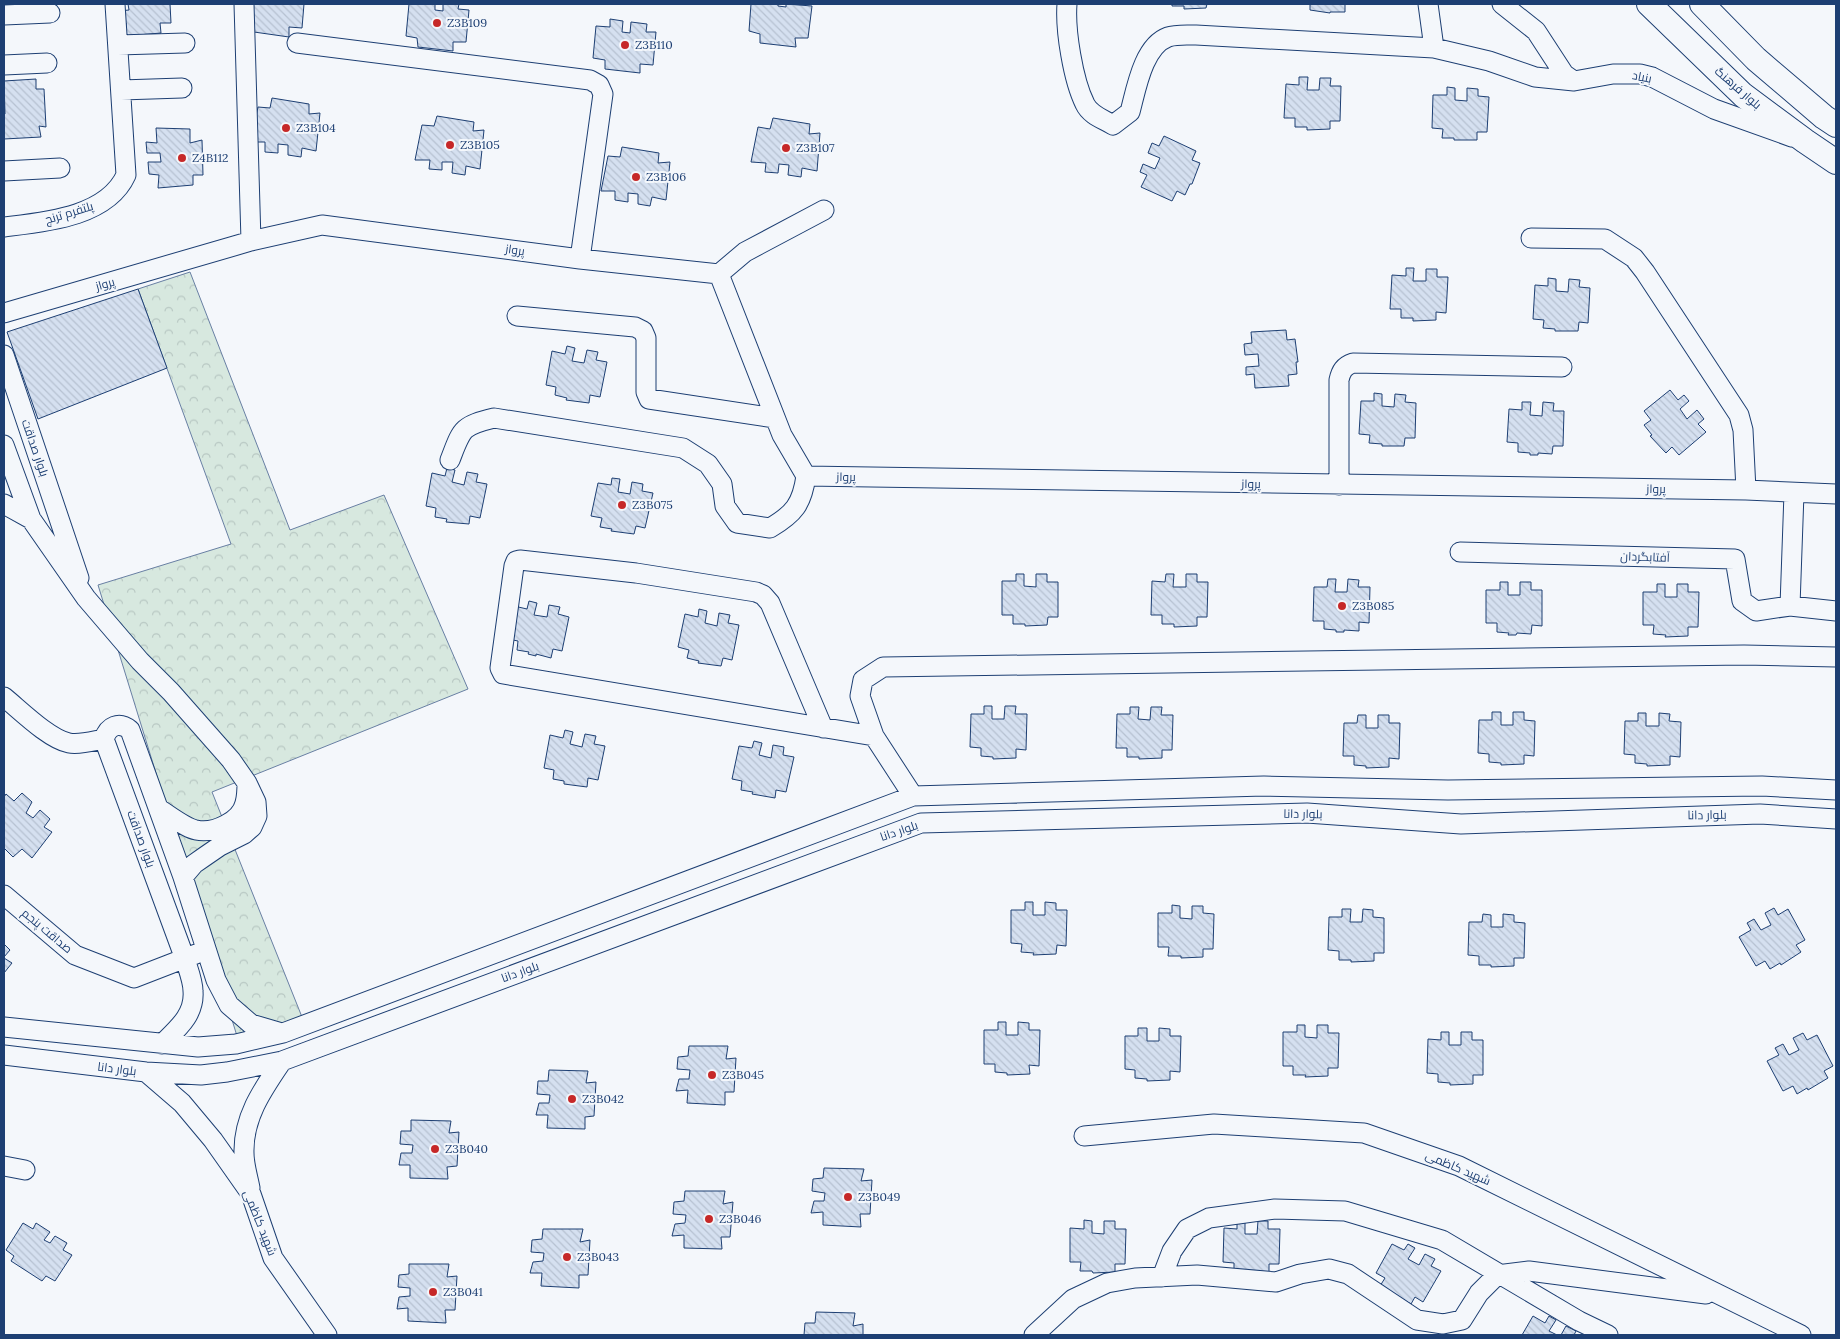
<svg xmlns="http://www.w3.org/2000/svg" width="1840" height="1339" viewBox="0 0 1840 1339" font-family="Lora,Cairo,serif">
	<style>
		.forest { fill: url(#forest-crowns); stroke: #687fa3 }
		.building { fill: url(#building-back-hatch); stroke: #1d3f73 }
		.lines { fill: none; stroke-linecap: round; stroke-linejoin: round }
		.minor-casing { stroke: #1d3f73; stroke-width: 21 }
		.major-casing { stroke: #1d3f73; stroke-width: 26 }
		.minor { stroke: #f4f7fb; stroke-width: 19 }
		.major { stroke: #f4f7fb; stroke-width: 24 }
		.poi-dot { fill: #c62828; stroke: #f4f7fb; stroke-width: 2 }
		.labels { text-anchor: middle; stroke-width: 4; stroke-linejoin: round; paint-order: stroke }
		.poi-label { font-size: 12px; fill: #1d3f73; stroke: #f4f7fb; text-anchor: start }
		.street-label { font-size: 12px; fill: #1d3f73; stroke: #f4f7fb }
	</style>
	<defs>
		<pattern id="forest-crowns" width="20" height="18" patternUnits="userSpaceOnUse" patternTransform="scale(1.25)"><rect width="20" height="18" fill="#d7e8df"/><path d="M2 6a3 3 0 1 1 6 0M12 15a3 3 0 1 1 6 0" fill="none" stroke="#b8c8c3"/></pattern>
		<pattern id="building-back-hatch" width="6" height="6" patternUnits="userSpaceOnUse" patternTransform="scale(1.25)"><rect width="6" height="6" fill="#d5e0f0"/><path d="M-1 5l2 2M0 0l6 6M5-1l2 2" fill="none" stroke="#b6c1d1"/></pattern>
	</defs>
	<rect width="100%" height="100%" fill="#f4f7fb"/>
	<path class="forest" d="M190 272 290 530 384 495 468 689 212 792 306 1027 241 1049 98 585 231 544 138 289Z"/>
	<path class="building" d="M128 4H170L171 23H160L161 33 126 36V23L119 22V11L129 10Z
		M247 4H304L302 28 289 27V37L254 32Z
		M409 4H435V10L443 11V4H459L458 9 469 10 466 42H453V51L418 47 417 38 406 36Z
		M751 4H778V6L786 7V4L812 6 808 38H795L796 47 760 43V34L749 31Z
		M1172 4H1207L1206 8 1184 9V6H1172Z
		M1310 4H1355H1345V12H1330V13L1310 10Z
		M610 19 623 21 622 32 630 33 631 22 647 24 646 32H656L653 65 640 64V73L605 69V60L593 58 596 26 610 27Z
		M1299 77H1308L1307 90H1319L1320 78H1331L1330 86H1341L1340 121H1330V129L1307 130V127H1295V118H1284L1286 84 1299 85Z
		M36 79V89H44L46 127 39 126 41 137 4 139V114H5L4 81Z
		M1447 87 1455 88V100L1467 101V88L1478 89V96L1489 97 1487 132H1477V140H1454V138H1442L1443 129 1432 128 1433 95H1447Z
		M272 98 309 104V114L320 113 316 151 302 148 301 157 288 155V145L278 144V153L265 152V142H251L258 107 270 108Z
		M437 116 474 122 473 131 484 130 480 169 466 166 465 175 452 173 453 162H442V170L429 169 430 160H415L422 125 434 126Z
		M773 118 810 124 809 134 820 133 817 171 802 168 801 177 788 175 789 165 779 164 778 173 765 172 766 163 751 162 758 127 770 129Z
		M156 128 190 129V143L202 140 203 175H193V185L158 188 159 175 149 174 148 162H161L160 153H147L146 142 157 143Z
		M1164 136 1196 151 1192 160 1200 163 1192 184H1190L1185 195 1177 191 1172 201 1141 187 1147 175 1140 172 1143 164 1155 169 1160 158 1148 153 1152 143 1159 146Z
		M622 147 659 153 658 163 670 162 666 200 652 197 650 206 638 204V194L628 193V202L615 200V191H601L608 156 620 157Z
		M1406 268H1414L1413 281H1426V269H1437V277H1448L1446 313 1436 312V320L1413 321V318H1401V309H1390L1392 275 1406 276Z
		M1548 278 1556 279V291L1568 292 1569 279 1580 280 1579 287 1590 288 1588 323 1579 322 1578 331H1555V329L1543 328 1544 320 1533 319 1535 285 1548 286Z
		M138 289 167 368 38 419 7 332Z
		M1286 330 1287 340 1295 339 1298 362H1296L1297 374 1288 375 1289 386 1255 388 1254 374 1246 375V367L1259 366 1258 354 1245 355 1244 344 1252 343 1251 332Z
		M567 346 575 348 572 361 584 363 587 350 598 352 596 360 607 362 600 397 590 395 589 403 566 400 567 398 555 395 556 387 546 385 552 351 565 354Z
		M1670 390 1678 400 1684 395 1689 401 1680 409 1687 419 1697 410 1704 419 1698 424 1706 432 1679 455 1672 447 1666 453 1650 436 1652 435 1644 425 1651 420 1644 411Z
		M1374 393 1382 394V406L1394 407 1395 394 1406 395 1405 402 1416 403 1415 438H1405L1404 446H1382V444L1369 443 1370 435 1359 434 1361 401H1374Z
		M1522 402H1531L1530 415 1542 416 1543 402 1554 403 1553 411H1564L1563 446H1553L1552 454 1538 453V455H1530V453L1518 452V443L1507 442 1509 409 1522 410Z
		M447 468 455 470 452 482 464 485 467 472 478 474 476 482 487 484 480 518 470 516 469 524 446 522 447 519 435 517 436 508 426 506 432 473 445 476Z
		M612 478 620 479 618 492 630 494 632 482 643 484 642 491 653 493 645 528 636 526 634 534 611 531 612 529 600 527 602 518 591 516 598 483 611 485Z
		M1016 574H1024V586L1036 587V574H1047V582H1058V617H1048L1047 625 1025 626V624H1013V615H1002V581H1016Z
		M1166 574H1174L1173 587H1186V574H1197V582H1208L1207 617H1197V626L1174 627V624H1162V615H1151L1152 581 1165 582Z
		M1328 579H1336L1335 592H1347L1348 579 1359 580 1358 587H1370L1369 623 1359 622V631L1344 630V632H1336V630L1324 629V621H1313L1314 587H1327Z
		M1500 582H1508V595H1520V582H1531V590H1542V626L1532 625 1531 634 1517 633 1516 635H1508L1509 633 1497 632V623H1486V590H1500Z
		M1657 584H1665V597H1677V584H1688V592H1699L1698 627H1688V636L1665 637 1666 635 1653 634 1654 625H1643V592H1657Z
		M529 601 537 603 534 615 547 617 549 605 560 607 558 614 569 617 562 651 553 649 551 658 536 654V656L528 654 529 652 517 650 518 641 508 639 514 606 527 609Z
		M699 609 707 611 705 623 717 626 719 613 730 615 728 623 739 625 732 660 723 658 721 666 698 663 699 661 687 658 689 650 678 647 685 614 698 617Z
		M984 706H992V719H1004L1005 706H1016L1015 714H1027L1026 750 1016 749V758L993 759V757L981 756V748L970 747 971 714H984Z
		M1130 707H1139L1138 719 1150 720 1151 707H1162L1161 715H1173L1172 750H1162V758L1139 759V757H1127V748H1116L1117 714H1130Z
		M1492 712H1501V725H1513V712H1524V720L1535 721 1534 756 1524 755V764L1501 765V763L1489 762V754L1478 753 1479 720H1492Z
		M1638 713H1646V726H1659V713L1670 714 1669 721 1681 722 1680 757 1670 756V765L1647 766V764L1635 763V755L1624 754 1625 721H1638Z
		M1358 715H1366V728H1378V715H1389V723H1400L1399 759 1389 758V767L1366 768V766L1354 765V756H1343L1344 723H1357Z
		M565 730 573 732 570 744 582 747 585 734 596 736 594 744 605 746 598 780 588 778 587 787 564 784V781L553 779 554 770 544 768 550 735 563 738Z
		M754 741 762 743 759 755 771 758 773 745 784 747 783 755 794 757 786 792 776 790 775 798 752 794 753 792 741 790 742 781 732 779 739 746 752 748Z
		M22 793 32 802 26 813 33 818 40 810 50 819 44 827 52 832 32 858 22 849 13 857 4 848V797L6 794 14 801Z
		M1025 902H1033V915H1045V902L1056 903V910H1067L1066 946 1057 945 1056 954 1033 955 1034 953 1021 952 1022 944 1011 943V910H1025Z
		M1172 905 1180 906V918L1192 919V906H1203V913L1214 914 1213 949H1203V957L1181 958V956H1168L1169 947H1158V913H1172Z
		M1774 908 1778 915 1788 909 1805 940 1796 945 1801 952 1781 965 1780 963 1770 969 1765 961 1756 966 1739 937 1751 930 1747 923 1754 919 1761 930 1771 925 1765 913Z
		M1342 909H1351L1350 922H1362L1363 909 1373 910V917L1384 918V953H1374V961L1351 962V960H1339V951L1328 950 1329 917H1342Z
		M1483 914 1491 915V927H1503V914L1514 915V922L1525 923 1524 958H1514V966L1491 967V965H1479V956L1468 955 1469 922H1482Z
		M4 944 10 950 4 957Z
		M4 958 12 963 4 973Z
		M998 1022H1006V1035H1018V1022L1029 1023V1030H1040L1039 1066 1029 1065 1030 1074 1007 1075V1073L995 1072V1064H984V1030H998Z
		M1297 1025H1305V1037L1317 1038V1025H1328V1033H1339L1338 1068H1328V1076L1305 1077 1306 1075H1293V1066H1283V1032H1297Z
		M1138 1028H1147V1041H1159V1028L1170 1029V1036H1181L1180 1072 1170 1071V1080L1147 1081V1079L1135 1078V1070L1125 1069V1036H1138Z
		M1441 1032H1449V1045H1461V1032H1472V1040H1483V1075H1473V1084L1450 1085V1083L1438 1082V1074L1427 1073 1428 1039 1441 1040Z
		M1803 1033 1807 1040 1817 1035 1833 1066 1824 1071 1828 1078 1808 1090 1807 1088 1797 1094 1793 1086 1783 1091 1767 1061 1779 1055 1775 1048 1783 1044 1789 1055 1799 1050 1793 1038Z
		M689 1046H728L726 1059 736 1058 734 1092H725V1105L687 1103 688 1090 676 1091 679 1079H689L690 1070 677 1069 678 1057 688 1056Z
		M549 1070 588 1071 586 1083 596 1082 594 1116 585 1117V1129L547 1128 548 1115H536L539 1103H549L550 1095 537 1094 538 1081H548Z
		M411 1120 451 1121 449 1133 459 1132 457 1166 447 1167 448 1179 410 1178V1165H399L401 1153H412L413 1145 400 1144 401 1131H411Z
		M824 1168 864 1169 861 1181 872 1180 870 1214H860L861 1227 823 1225V1212L811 1213 814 1201H824L825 1193 812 1191 813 1179 823 1178Z
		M685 1191H725L723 1204 733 1202 730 1237H721L722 1249 684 1248V1235L672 1236 675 1224 685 1223 686 1215 673 1214 674 1202 684 1201Z
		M1084 1220 1092 1221V1233L1104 1234V1221H1115V1229H1126L1125 1264H1115V1272L1093 1273 1092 1271H1080L1081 1262H1070V1228L1084 1229Z
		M1237 1221H1245V1234H1257L1258 1221H1268V1229H1280L1279 1264H1269V1273L1234 1271V1263L1223 1262 1224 1228 1237 1229Z
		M23 1223 33 1229 36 1223 50 1232 44 1240 50 1243 55 1236 67 1243 63 1250 72 1255 55 1281 46 1276 42 1281 11 1261 14 1256 6 1250Z
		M543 1229H583L580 1242 590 1240 588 1275H579V1288L541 1286 542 1273H530L533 1262 543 1261 544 1253 531 1252 532 1240 542 1239Z
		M1392 1244 1404 1250 1408 1244 1415 1248 1408 1259 1419 1265 1425 1254 1435 1259 1431 1266 1441 1271 1423 1302 1415 1297 1411 1304 1380 1286 1385 1278 1376 1273Z
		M409 1264H449L447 1277 457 1276 455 1310H445L446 1323 408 1321V1308L397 1309 399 1297 410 1296V1288L398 1287 399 1275 409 1274Z
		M816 1312 855 1313 853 1326 863 1324V1335H804L805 1323H815Z
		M1533 1316 1545 1323 1549 1316 1556 1320 1549 1331 1557 1335H1522Z
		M1566 1326 1576 1331 1574 1335H1561Z"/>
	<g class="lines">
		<defs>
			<path id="minor" d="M244 4 251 241
				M1067 4C1065 30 1073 80 1085 104 1090 115 1103 119 1113 125L1130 112C1136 90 1143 46 1168 37 1176 34 1188 35 1196 35L1434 48 1489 61 1535 77 1574 81 1613 74H1640L1652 77 1714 109 1792 137
				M1428 4 1434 48
				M1502 4 1536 31 1564 74 1574 81
				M4 15 50 13
				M297 43 590 80 599 85 603 94 580 259
				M118 45 185 43
				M4 65 47 63
				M121 90 182 88
				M4 171 60 168
				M4 227C45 222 107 217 126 175L115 4
				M1531 238 1605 239 1634 258 1645 272 1739 415 1743 430 1746 490
				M719 274 745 252 824 210
				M4 313 251 241 322 225 580 259 719 274 782 435 806 476 1746 490 1836 494
				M517 316 635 327 643 331 646 338V392L649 399 775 418
				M4 355 79 578
				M4 445 31 519 86 598 140 661 171 692 231 760 247 783 256 802 257 816 252 827 244 834 220 846 204 857 194 864 183 877
				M450 460C462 429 461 426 494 418L683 448 708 464 722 484 725 506 737 523 770 528C794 514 802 504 806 476
				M1339 485V380C1341 371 1344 366 1353 363L1562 367
				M1794 493 1790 606 1836 611
				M4 504 31 519
				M1460 552 1735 559 1742 601 1756 611 1790 606
				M4 697C20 710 49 739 69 743 80 745 93 741 104 739
				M823 728 770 603 763 595 756 592 636 573 520 560 516 561 514 566 500 668 503 674 874 736
				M913 796 874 736 860 696 863 680 883 667 1744 655 1836 657
				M159 809C169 815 185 828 196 830 214 834 241 821 245 803 247 796 247 789 247 783
				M4 895 75 955 134 978 196 954
				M4 1027 198 1047 236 1044 283 1033 913 796 1264 786 1448 790 1762 786 1836 790
				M162 1044C177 1029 195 1015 193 991 193 981 188 969 185 959L104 739C108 726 119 721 130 730L183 877 216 980 229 1005 251 1024 282 1033
				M4 1055 146 1072 201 1075 227 1072 282 1061 921 823 1307 813 1461 824 1760 814 1836 819
				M146 1072 182 1103 213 1140 251 1194 273 1258 327 1335
				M1084 1136 1214 1124 1364 1133 1459 1166 1801 1335
				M4 1166 25 1170
				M250 1188C248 1177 244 1165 244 1153 243 1117 263 1089 282 1061
				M1162 1277 1172 1251 1187 1229 1209 1218 1275 1209 1345 1211 1442 1240 1579 1321 1608 1335
				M1034 1335 1073 1299 1107 1283 1135 1278 1197 1275 1276 1282 1300 1274 1329 1269 1348 1274 1417 1320 1443 1324 1462 1320 1479 1293 1497 1275 1529 1271 1706 1294"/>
			<path id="major" d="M1649 4 1743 95 1805 141 1836 162
				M1702 4 1756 59 1824 117 1836 125"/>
		</defs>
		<use href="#minor" class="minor-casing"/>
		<use href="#major" class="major-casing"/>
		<use href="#minor" class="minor"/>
		<use href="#major" class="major"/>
	</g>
	<g class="poi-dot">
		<circle cx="437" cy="23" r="5"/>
		<circle cx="625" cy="45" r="5"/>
		<circle cx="286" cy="128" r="5"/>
		<circle cx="450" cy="145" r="5"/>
		<circle cx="786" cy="148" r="5"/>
		<circle cx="182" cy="158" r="5"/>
		<circle cx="636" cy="177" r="5"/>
		<circle cx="622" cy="505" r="5"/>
		<circle cx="1342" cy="606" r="5"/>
		<circle cx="712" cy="1075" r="5"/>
		<circle cx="572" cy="1099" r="5"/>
		<circle cx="435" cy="1149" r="5"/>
		<circle cx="848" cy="1197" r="5"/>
		<circle cx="709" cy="1219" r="5"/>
		<circle cx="567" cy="1257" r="5"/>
		<circle cx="433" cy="1292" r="5"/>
	</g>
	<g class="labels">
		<g class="poi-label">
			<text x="447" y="27">Z3B109</text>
			<text x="635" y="49">Z3B110</text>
			<text x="296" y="132">Z3B104</text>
			<text x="460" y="149">Z3B105</text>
			<text x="796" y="152">Z3B107</text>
			<text x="192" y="162">Z4B112</text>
			<text x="646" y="181">Z3B106</text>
			<text x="632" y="509">Z3B075</text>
			<text x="1352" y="610">Z3B085</text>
			<text x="722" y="1079">Z3B045</text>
			<text x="582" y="1103">Z3B042</text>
			<text x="445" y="1153">Z3B040</text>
			<text x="858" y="1201">Z3B049</text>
			<text x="719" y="1223">Z3B046</text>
			<text x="577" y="1261">Z3B043</text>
			<text x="443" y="1296">Z3B041</text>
		</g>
		<g class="street-label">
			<text transform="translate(1642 77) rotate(11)" y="4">بنیاد</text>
			<text transform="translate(1738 88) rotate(41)" y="4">بلوار فرهنگ</text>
			<text transform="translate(69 213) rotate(-17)" y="4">پلتفرم ترنج</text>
			<text transform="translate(515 250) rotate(8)" y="4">پرواز</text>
			<text transform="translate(105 284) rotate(-16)" y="4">پرواز</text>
			<text transform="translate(35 448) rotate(71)" y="4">بلوار صداقت</text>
			<text transform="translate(846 477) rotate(1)" y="4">پرواز</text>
			<text transform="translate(1251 484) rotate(1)" y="4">پرواز</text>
			<text transform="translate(1656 489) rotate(1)" y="4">پرواز</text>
			<text transform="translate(1645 557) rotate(2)" y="4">آفتابگردان</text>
			<text transform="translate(1303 814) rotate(1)" y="4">بلوار دانا</text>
			<text transform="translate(1707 815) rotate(-1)" y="4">بلوار دانا</text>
			<text transform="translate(899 831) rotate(-19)" y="4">بلوار دانا</text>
			<text transform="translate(141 839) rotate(70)" y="4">بلوار صداقت</text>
			<text transform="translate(47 931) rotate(40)" y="4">صداقت پنجم</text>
			<text transform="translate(520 972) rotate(-20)" y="4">بلوار دانا</text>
			<text transform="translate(117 1069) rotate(7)" y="4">بلوار دانا</text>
			<text transform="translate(1458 1168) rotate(23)" y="4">شهید کاظمی</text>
			<text transform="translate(260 1223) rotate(68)" y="4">شهید کاظمی</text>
		</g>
	</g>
	<rect width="1840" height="1339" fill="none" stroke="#1d3f73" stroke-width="10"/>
</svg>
